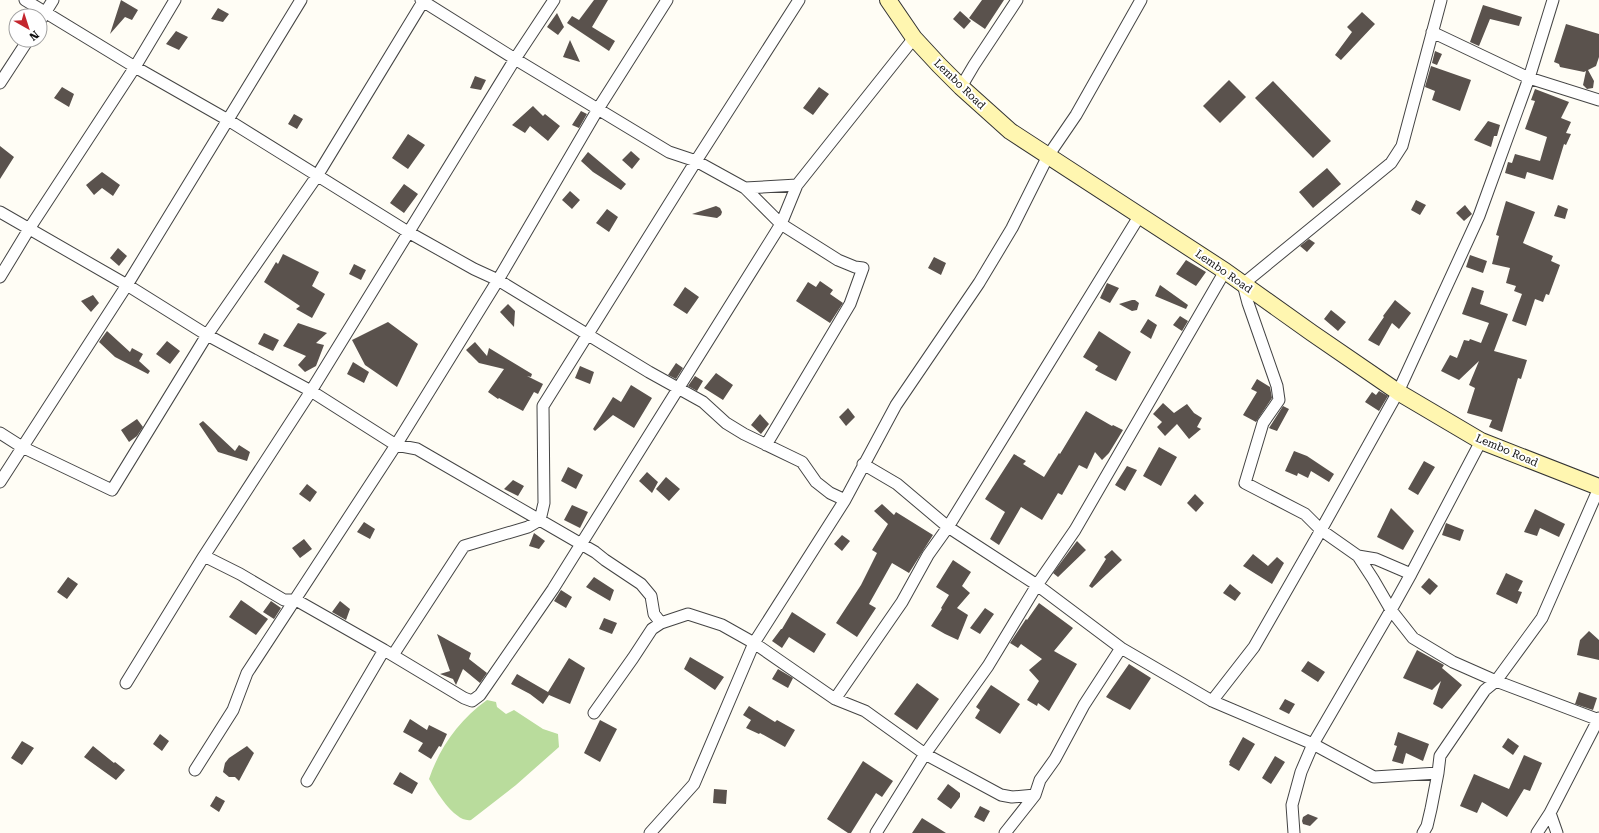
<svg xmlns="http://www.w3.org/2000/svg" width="1599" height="833" viewBox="0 0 1599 833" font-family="'Roboto Serif',serif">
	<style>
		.forest { fill: #b9dc9c }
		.building { fill: #5a524d }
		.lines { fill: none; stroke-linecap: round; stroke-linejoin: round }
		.street-casing { stroke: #444; stroke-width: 13 }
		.secondary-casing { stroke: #333; stroke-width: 18 }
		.street { stroke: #fff; stroke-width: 11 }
		.secondary { stroke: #fff6b0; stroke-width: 16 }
		.labels { text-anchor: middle; stroke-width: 4; stroke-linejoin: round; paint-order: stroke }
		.street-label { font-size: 11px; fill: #111; stroke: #fff }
	</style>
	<rect width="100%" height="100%" fill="#fffdf5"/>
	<path class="forest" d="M487 700 496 702 497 707 506 714 514 710 543 729 558 734 559 747 516 785 471 820C455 823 436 791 429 779 440 747 459 720 487 700Z"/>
	<path class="building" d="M121 0 138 10 132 20 125 17 110 34Z
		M594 0H608L592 27 615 41 609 51 567 23 572 16 579 20Z
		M982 0H1004L985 29 969 18Z
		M1483 5 1522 17 1519 26 1490 19 1479 46 1470 42Z
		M218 8 229 14 223 22 211 19Z
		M960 11 971 21 964 29 953 19Z
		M1362 12 1375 24 1341 60 1335 55 1352 32 1347 27Z
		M557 13 564 27 558 35 547 27Z
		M1566 24 1599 34V57L1596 66 1588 70 1594 81 1593 88 1587 89 1583 85 1586 71 1584 72 1560 67 1559 64 1554 62Z
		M176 31 188 37 179 50 166 44Z
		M570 40 580 62 563 57Z
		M1435 51 1442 54 1437 65 1432 63Z
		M1431 66 1471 80 1460 111 1432 100 1435 91 1425 87Z
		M475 76 486 80 481 90 470 88Z
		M1229 80 1246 97 1220 123 1203 106Z
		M1273 81 1331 141 1313 158 1255 98Z
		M62 87 74 94 69 107 54 98Z
		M819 87 829 94 813 115 803 108Z
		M1535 89 1569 102 1561 118 1571 122 1566 133 1571 134 1566 145 1564 144 1553 180 1527 172 1525 179 1505 173 1508 162 1512 163 1515 154 1540 161 1547 137 1525 129 1535 101 1531 100Z
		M533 106 543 116 545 114 560 126 548 141 530 126 525 133 512 125Z
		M581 111 587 114 579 128 572 125Z
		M294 114 303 119 297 129 288 124Z
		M1488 121 1500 125 1497 136H1494L1491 147 1474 140Z
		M408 134 425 145 408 169 392 158Z
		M0 146 14 157 0 179Z
		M631 151 640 159 632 169 622 160Z
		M588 152 626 184 621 190 593 172 581 161Z
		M1327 168 1341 184 1313 208 1299 192Z
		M102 172 120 185 113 196 102 188 94 195 86 185Z
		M404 184 418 194 404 213 390 203Z
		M570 191 580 200 572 209 562 200Z
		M1416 200 1426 205 1420 215 1411 210Z
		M1506 201 1535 212 1523 243 1553 256 1551 261 1560 265 1549 295 1546 294 1543 302 1535 299 1526 326 1512 321 1522 294 1514 291 1516 286 1506 283 1510 268 1492 264 1499 236 1496 235Z
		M1465 205 1472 214 1464 221 1456 213Z
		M1558 205 1568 209 1565 219 1554 216Z
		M716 206 720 208 722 212 721 215 717 218 692 214Z
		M607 209 618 217 609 232 596 223Z
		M1309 239 1315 243 1307 252 1300 246Z
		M118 248 127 256 119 266 110 258Z
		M283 254 319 272 312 286 325 294 312 318 296 309 300 306 264 282 276 262 278 264Z
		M1470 255 1487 261 1483 273 1466 267Z
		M934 257 946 263 941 275 928 268Z
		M1186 260 1206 272 1196 286 1176 274Z
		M354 264 366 270 361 280 349 274Z
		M820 281 833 290 830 294 843 303 830 323 796 301 808 282 816 287Z
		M1107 283 1119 288 1110 303 1100 298Z
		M1160 285 1188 305 1186 309 1155 296Z
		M685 287 699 297 687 314 673 305Z
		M1472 287 1484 291 1480 304 1508 314 1494 351 1527 360 1521 379 1518 378 1502 432 1489 427 1492 420 1467 413 1475 388 1469 385 1479 361 1459 380 1441 371 1450 355 1457 358 1464 340 1469 341 1470 339 1481 343 1489 323 1462 314Z
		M93 295 99 303 91 312 81 301Z
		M1132 300H1135L1139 303 1137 310 1132 311 1119 304Z
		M1395 300 1411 313 1399 329 1392 323 1379 346 1368 340 1384 317 1383 316Z
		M508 304 515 311 514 327 500 312Z
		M1331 310 1346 322 1338 331 1324 319Z
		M1180 316 1188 321 1182 331 1173 325Z
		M1148 319 1157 325 1151 339 1140 332Z
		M388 322 418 344 397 387 365 365 352 340Z
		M298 323 327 333 316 343 324 345 316 366 305 372 298 365 306 356 283 346Z
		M107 331 130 352 132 348 143 354 139 361 150 371 148 374 115 357 99 342Z
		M1099 331 1131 352 1116 381 1095 370 1098 366 1083 357Z
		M264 333 279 340 273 351 258 344Z
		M167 341 180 351 170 364 156 354Z
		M475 342 487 356 489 348 532 374 531 377 527 376 543 384 538 394 534 392 523 411 499 398 498 399 488 392 504 369 479 363 466 350Z
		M353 362 369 372 364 383 347 374Z
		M676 363 683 368 676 379 668 375Z
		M580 366 594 372 590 384 575 378Z
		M716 373 733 385 723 400 704 388Z
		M695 376 703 381 697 391 688 386Z
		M1257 379 1270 387 1272 398 1256 422 1243 415 1257 392 1251 389Z
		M631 385 652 398 634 428 613 415 595 431 593 429 613 397 621 402Z
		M1379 391 1388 396 1379 411 1365 402 1372 392 1376 395Z
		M1163 403 1174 413 1187 404 1194 413 1202 418 1197 427 1201 429 1189 439 1177 424 1165 436 1157 427 1162 422 1153 414Z
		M1283 406 1289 409 1277 431 1269 428Z
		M848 408 855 417 846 426 839 417Z
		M1086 411 1112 426 1113 425 1123 430 1109 453 1102 460 1095 452 1087 469 1079 465 1062 495 1058 493 1042 520 1021 507 999 545 990 539 1005 512 985 499 1014 454 1026 461 1023 464 1044 477 1059 453 1060 454Z
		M760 414 769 424 761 434 751 425Z
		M137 419 143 427 137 436 129 442 121 430Z
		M203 421 235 451 239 445 250 452 247 461 218 452 199 424Z
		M1159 447 1177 457 1161 486 1143 476Z
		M1294 451 1307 456 1334 474 1329 482 1311 471 1308 478 1298 473 1297 476 1285 471Z
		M1424 461 1435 467 1418 495 1408 489Z
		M1127 466 1137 470 1125 491 1115 485Z
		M568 467 583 475 576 489 561 481Z
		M647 472 658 482 652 493 639 481Z
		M666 477 680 489 669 501 656 489Z
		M513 480 524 486 518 496 504 489Z
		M307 484 317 492 310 502 299 494Z
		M1195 494 1204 503 1196 512 1187 503Z
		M882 504 894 515 896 512 933 535 909 573 892 563 869 604 876 608 857 637 836 623 861 585 877 553 872 550 888 524 874 511Z
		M572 505 588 512 580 528 564 520Z
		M1391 508 1414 531 1403 550 1377 537Z
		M1535 509 1565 524 1559 537 1540 528 1537 536 1524 532Z
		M364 522 375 529 370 539 357 532Z
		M1446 523 1464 530 1460 541 1442 535Z
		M534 533 545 541 539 549 529 546Z
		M842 535 850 541 842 551 834 544Z
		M304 539 312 549 300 558 292 548Z
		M1077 541 1086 550 1058 577 1053 573Z
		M1112 550 1122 560 1092 588 1089 586 1106 559 1104 557Z
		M1253 554 1268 566 1277 557 1284 563 1272 584 1243 566Z
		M953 560 971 572 962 586 970 593 957 608 968 615 958 640 945 634 931 626 942 609 941 608 949 595 936 587Z
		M1506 573 1523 581 1518 591 1522 592 1517 604 1496 594Z
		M68 577 78 584 67 599 57 592Z
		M594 577 614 590 610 601 586 587Z
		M1429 578 1438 586 1430 595 1421 587Z
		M1230 584 1241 593 1235 601 1223 593Z
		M561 590 572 597 566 608 554 601Z
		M241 600 268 619 256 635 229 617Z
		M271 601 281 608 274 619 263 612Z
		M340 601 350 609 346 620 332 612Z
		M1039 603 1073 628 1054 651 1077 664 1049 711 1038 703 1037 706 1027 700 1039 681 1029 670 1042 659 1021 644 1018 648 1010 643 1026 619 1027 620Z
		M985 608 994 614 980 634 970 628Z
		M792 612 826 634 814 653 789 637 782 648 772 641 781 629H782Z
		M604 618 617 623 612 634 599 629Z
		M1589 631 1599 640V660L1577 655 1580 640Z
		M437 634 471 653 469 659 487 673 480 683 463 669 456 685 453 679 440 674 450 671Z
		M1417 650 1444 665 1442 668 1462 685 1442 709 1433 704 1441 681 1432 690 1403 678Z
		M690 657 724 677 715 690 684 669Z
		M569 658 585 668 570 704 549 695 543 704 530 694 511 684 517 674 548 692Z
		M1308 661 1325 672 1318 682 1301 671Z
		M1129 664 1151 678 1130 710 1106 697Z
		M778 669 793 678 788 688 772 679Z
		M917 683 939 699 917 730 894 714Z
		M991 685 1020 704 1000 734 975 718 980 710 976 707Z
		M1579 692 1597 698 1593 710 1575 704Z
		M1285 699 1295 704 1289 714 1279 709Z
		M749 706 775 722 777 720 795 730 785 747 760 733 759 734 746 728 751 720 743 715Z
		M410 719 427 730 429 725 447 734 441 747 439 746 431 759 418 751 423 743 403 732Z
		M600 720 617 729 600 762 584 753Z
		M1398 732 1429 744 1423 761 1406 753 1403 764 1392 761 1397 746 1394 745Z
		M160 734 169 741 162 751 153 744Z
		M1243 737 1255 744 1239 771 1229 765 1230 763 1229 762Z
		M1508 738 1519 746 1513 755 1502 747Z
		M22 741 34 748 22 765 11 758Z
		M93 746 114 763 115 762 125 770 116 780 84 757Z
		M247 746 254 753 239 781 235 777H229L223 772 225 763 229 758Z
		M1524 755 1542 763 1530 791 1524 789 1507 817 1482 802 1477 813 1460 806 1474 774 1509 789Z
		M1275 756 1285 762 1271 784 1262 778Z
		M863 761 893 781 882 797 876 793 851 833H848L827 819Z
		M400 772 418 783 412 794 393 784Z
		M948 784 960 793V797L951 809 937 799Z
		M714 789 727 790 726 804 713 803Z
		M216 796 225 801 219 812 210 806Z
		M980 806 990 811 984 822 974 817Z
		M1308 814 1318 818 1310 826 1303 824 1302 821 1303 817Z
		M922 818 946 833H912Z"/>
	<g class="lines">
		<defs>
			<path id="street" d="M25 0 135 67 228 120 408 232 474 269 498 280 649 372 703 402 726 423 744 434 802 462 816 482 830 493 845 500
				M421 0 515 59 669 152 696 161 745 188 781 224 838 260 855 267 863 268 850 304 766 445
				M1441 0 1402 146 1391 163 1243 284 1248 303 1277 386 1279 400 1263 423 1245 483 1305 514 1321 530 1358 556 1373 579 1391 610 1413 638 1453 662 1496 681 1599 720
				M40 21 53 0
				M1432 32 1529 78 1599 100
				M0 83 28 40
				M961 87 974 65 1017 0
				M745 188 797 185
				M0 212 127 285 207 335 311 391 396 445 417 449 595 552 605 560 641 584 651 596 654 614 661 623
				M0 277 29 229 135 67 175 0
				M0 433 22 447 112 490 207 335 317 176 424 0
				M863 464 897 484 948 527 1140 215
				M0 482 127 285 301 0
				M204 556 240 574 284 600H296L384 650 464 698 472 701 480 695 553 589 781 224 797 185 914 38
				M1358 556 1376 559 1411 574 1481 441
				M393 655 464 546 528 527 540 520 544 503 543 406 696 161 799 0
				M126 683 204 556 311 391 515 59 554 0
				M835 699 902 602 928 555 948 527 1037 585 1121 648 1212 701 1313 744 1374 777 1438 773
				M1212 701 1254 647 1321 530 1398 392 1479 216 1529 78 1553 0
				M594 713 633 658 652 629 661 623 688 614 722 625 754 643 835 699 865 711 925 754 1001 795 1012 797 1035 795 1040 780 1055 759 1084 705 1121 648
				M195 770 233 710 247 673 396 445 498 280 598 109 667 0
				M307 781 384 650
				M1550 813 1557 833
				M650 833 694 784 754 643 845 500 896 405 979 283 1012 228 1048 156 1076 115 1141 0
				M876 833 925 754 988 666 1037 585 1075 530 1225 271
				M1005 833 1035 795
				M1294 833 1292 805 1301 772 1313 744 1391 610 1411 574
				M1423 833 1427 826 1431 809 1438 773 1440 756 1485 690 1496 681 1542 618 1599 488
				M1537 833 1550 813 1599 718"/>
			<path id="secondary" d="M888 0 914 38 939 65 961 87 1010 131 1225 271 1312 333 1398 392 1481 441 1599 487"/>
		</defs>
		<use href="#street" class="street-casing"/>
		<use href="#secondary" class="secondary-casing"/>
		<use href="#street" class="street"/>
		<use href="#secondary" class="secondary"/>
	</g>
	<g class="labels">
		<g class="street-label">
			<text transform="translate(960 84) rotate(44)" y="4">Lembo Road</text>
			<text transform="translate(1224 271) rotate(35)" y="4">Lembo Road</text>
			<text transform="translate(1507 450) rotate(23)" y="4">Lembo Road</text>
		</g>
	</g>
	<g transform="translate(28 28) rotate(141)"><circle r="19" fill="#ffffff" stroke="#a0a0a0"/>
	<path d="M0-3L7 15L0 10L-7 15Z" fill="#c4262e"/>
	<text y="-6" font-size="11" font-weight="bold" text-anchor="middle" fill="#111111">N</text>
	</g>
</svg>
